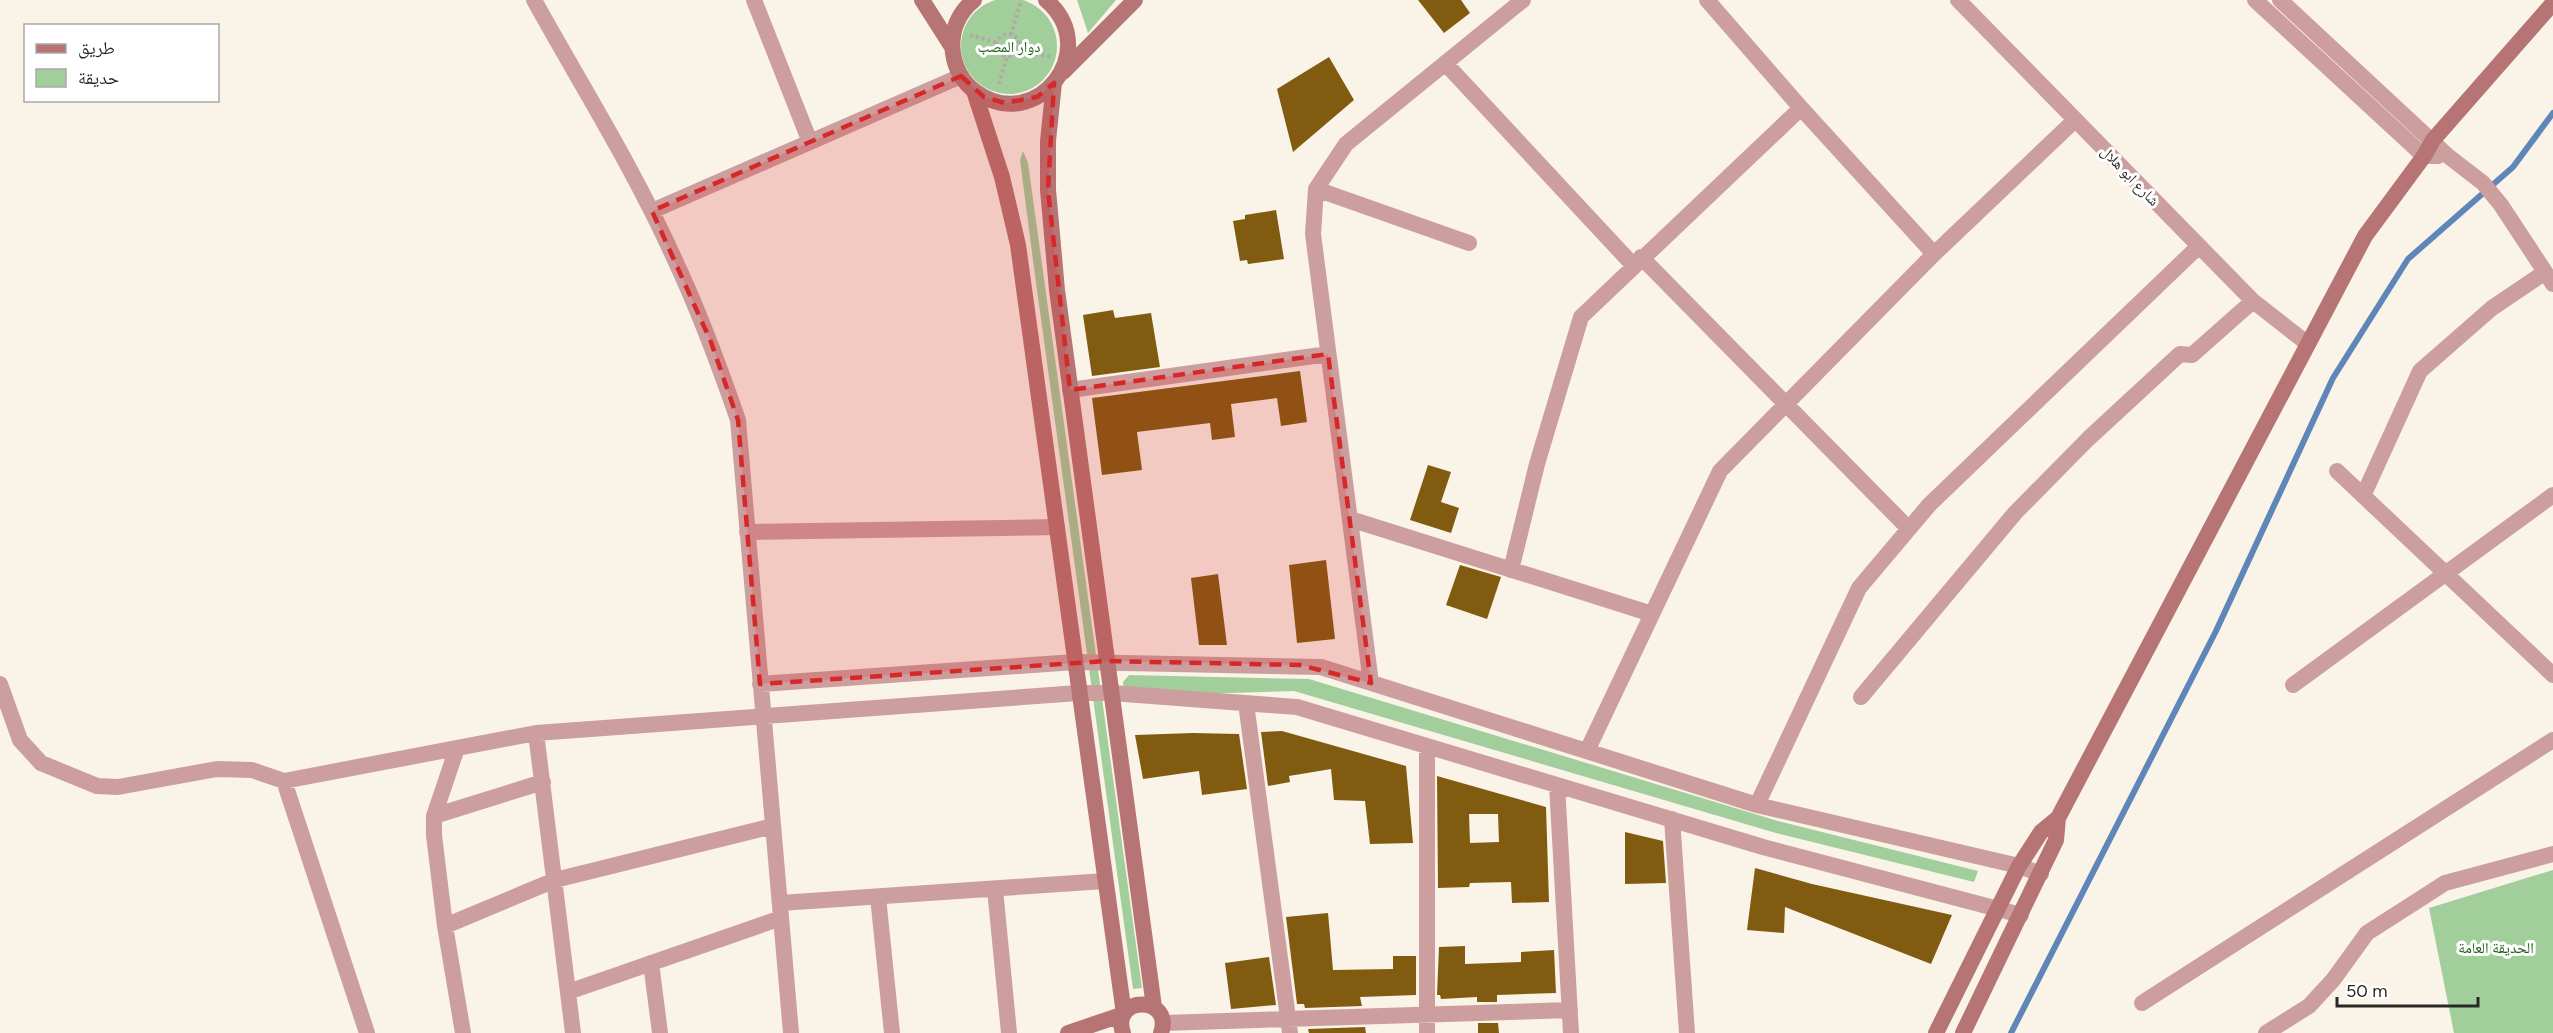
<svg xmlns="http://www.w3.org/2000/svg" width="2553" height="1033" viewBox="0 0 2553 1033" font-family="Figtree,'Noto Naskh Arabic',sans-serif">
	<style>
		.green { fill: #a2ce9c }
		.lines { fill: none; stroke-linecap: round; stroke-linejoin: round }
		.stream { stroke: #5f86b8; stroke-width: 6 }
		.building { fill: #815c10; fill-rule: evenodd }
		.path { stroke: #b0aba2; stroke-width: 4; stroke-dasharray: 3 3; stroke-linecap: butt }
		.minor { stroke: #cd9e9e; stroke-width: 16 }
		.tertiary { stroke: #cd9e9e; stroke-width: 16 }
		.secondary { stroke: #b67474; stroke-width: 16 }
		.marked { fill: #d62828; fill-opacity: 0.2; stroke: #d62828; stroke-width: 4.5; stroke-dasharray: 12 8; stroke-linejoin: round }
		.labels { text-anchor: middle; stroke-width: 6; stroke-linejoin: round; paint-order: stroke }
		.park-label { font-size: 15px; fill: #1e5e17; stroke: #fff }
		.street-label { font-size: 15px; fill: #2a2824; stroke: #fff }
	</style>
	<rect width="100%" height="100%" fill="#faf3e8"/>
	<path class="green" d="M961 46a48 48 0 1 1 96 0a48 48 0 1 1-96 0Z
		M1077 0H1116L1088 33Z
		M1023 151 1028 163 1142 988 1133 989 1034 268 1020 160Z
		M1129 675 1309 679 1778 821 1978 871 1974 882 1776 833 1294 691 1129 696 1124 693 1123 682Z
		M2553 870V1033H2454L2429 908Z"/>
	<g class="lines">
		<path class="stream" d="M2011 1033 2216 631 2333 378 2408 259 2513 167 2553 113"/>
	</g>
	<path class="building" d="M1418 0H1461L1470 13 1444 33Z
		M1329 57 1354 100 1293 152 1277 89Z
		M1276 210 1284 259 1248 264 1247 260 1240 261 1233 221 1245 219V215Z
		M1113 310 1115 318 1151 313 1160 367 1092 376 1083 315Z
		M1300 371 1307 422 1281 426 1277 398 1231 404 1235 437 1212 440 1210 423 1137 432 1142 470 1102 475 1092 398Z
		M1428 465 1451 472 1441 502 1459 508 1451 533 1410 520Z
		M1326 560 1335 639 1297 643 1289 565Z
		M1460 565 1501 577 1487 619 1446 605Z
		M1218 574 1227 645H1199L1191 578Z
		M1282 731 1406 766 1413 843 1370 844 1365 801 1334 800 1331 769 1289 776 1290 782 1268 786 1261 732Z
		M1193 733 1239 734 1247 789 1202 795 1199 771 1143 779 1135 735Z
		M1437 776 1546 807 1549 902 1512 903 1511 882 1470 883 1469 887 1438 888ZM1469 814H1498L1499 842 1470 843Z
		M1625 832 1663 841 1666 883 1625 884Z
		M1755 868 1812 884 1952 915 1931 964 1785 907 1784 933 1747 930Z
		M1328 913 1333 970 1393 969V956H1416V995L1360 997 1362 1006 1305 1008 1304 1004H1297L1286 917Z
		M1465 946V964L1521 962V952L1554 950 1556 993 1497 995V1002H1477V997L1441 999 1440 995H1437L1439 947Z
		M1269 957 1276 1005 1231 1009 1225 963Z
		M1478 1023H1498L1499 1033H1478Z
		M1365 1027 1366 1033H1309L1308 1029Z"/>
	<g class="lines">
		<path class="path" d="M997 45a11 11 0 1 1 22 0a11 11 0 1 1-22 0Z
			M970 35 998 43
			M1011 35 1021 0
			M1018 49 1050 57
			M999 84 1007 56"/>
		<path class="minor" d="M534 0C581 85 634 169 674 258 699 311 719 365 738 420L791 1033
			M754 0 810 142
			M1707 0 1801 108
			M1958 0 2253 301 2308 344
			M1445 63 1633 265
			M1316 189 1469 243
			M652 211 961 76
			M1641 257 1909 529
			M1070 390 1328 354
			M2337 471 2553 675
			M2363 496 2420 371 2492 308 2544 273
			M1350 519 1652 614
			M747 532 1057 527
			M1511 570 1537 464 1581 317 1801 108 1934 254
			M1371 683 1313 234 1316 189 1346 144 1523 0
			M0 684 20 740 41 763 97 786 118 787 217 769 252 770 284 781 536 733
			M760 684 1075 662 1321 667 1757 805 2019 866 2041 874
			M2293 685 2553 495
			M1861 697 2015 513 2088 439 2180 354 2192 355 2253 301
			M1246 703 1290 1033
			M1427 746V1033
			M457 748 434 816V835L445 926 463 1033
			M1587 751 1720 471 1934 254 2075 120
			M284 781 367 1033
			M1557 785 1571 1033
			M1757 805 1859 588 1929 505 2199 246
			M434 816 543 782
			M1672 819 1687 1033
			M995 889 1009 1033
			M878 897 892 1033
			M780 903 1105 881
			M445 926 555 880 773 826
			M651 963 660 1033
			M568 992 781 918
			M2142 1003 2553 740
			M1163 1023 1570 1010
			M573 1033 536 733 1078 693H1112L1297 707 1763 847 2021 915
			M2266 1033 2309 1006 2333 980 2367 933 2445 883 2553 854"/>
		<path class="tertiary" d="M2255 0 2424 156H2438
			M2280 0 2448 156 2483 183 2501 205 2553 284"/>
		<path class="secondary" d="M922 0 952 47
			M974 0C958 13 950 32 953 53 955 68 963 83 976 92 1036 135 1104 50 1046 0
			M1063 72 1135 0
			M1054 83 1048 141V190L1057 290 1154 1007
			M974 91 1002 177 1018 245 1124 1014 1068 1033
			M1123 1033C1110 995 1174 995 1161 1033
			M1936 1033 2019 866 2041 832 2058 818
			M1963 1033 2056 840 2058 818 2365 236 2424 156 2433 140 2553 3"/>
	</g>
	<path class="marked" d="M961 76 984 97 1005 103 1037 97 1054 83 1048 190 1070 390 1328 354 1371 683 1300 665 1107 661 760 684 738 420 711 342 652 211Z"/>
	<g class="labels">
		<g class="park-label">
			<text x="1009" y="52">دوار المصب</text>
			<text x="2496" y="953">الحديقة العامة</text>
		</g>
		<g class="street-label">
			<text transform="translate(2130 176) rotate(46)" y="5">شارع ابو هلال</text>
		</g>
	</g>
	<rect x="24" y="24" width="195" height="78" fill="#ffffff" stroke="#aaa9a7" stroke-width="1.5"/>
	<rect x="36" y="44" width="30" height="9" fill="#b67474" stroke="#aaa9a7" stroke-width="1.5"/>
	<text x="78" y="54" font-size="18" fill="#2a2824">طريق</text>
	<rect x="36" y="69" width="30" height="18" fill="#a2ce9c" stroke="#aaa9a7" stroke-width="1.5"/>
	<text x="78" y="84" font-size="18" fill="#2a2824">حديقة</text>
	<path d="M2337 997v9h141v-9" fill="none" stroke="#2a2824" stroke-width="3"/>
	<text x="2346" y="997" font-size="18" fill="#2a2824" stroke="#ffffff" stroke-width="4.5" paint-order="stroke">50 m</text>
</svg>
